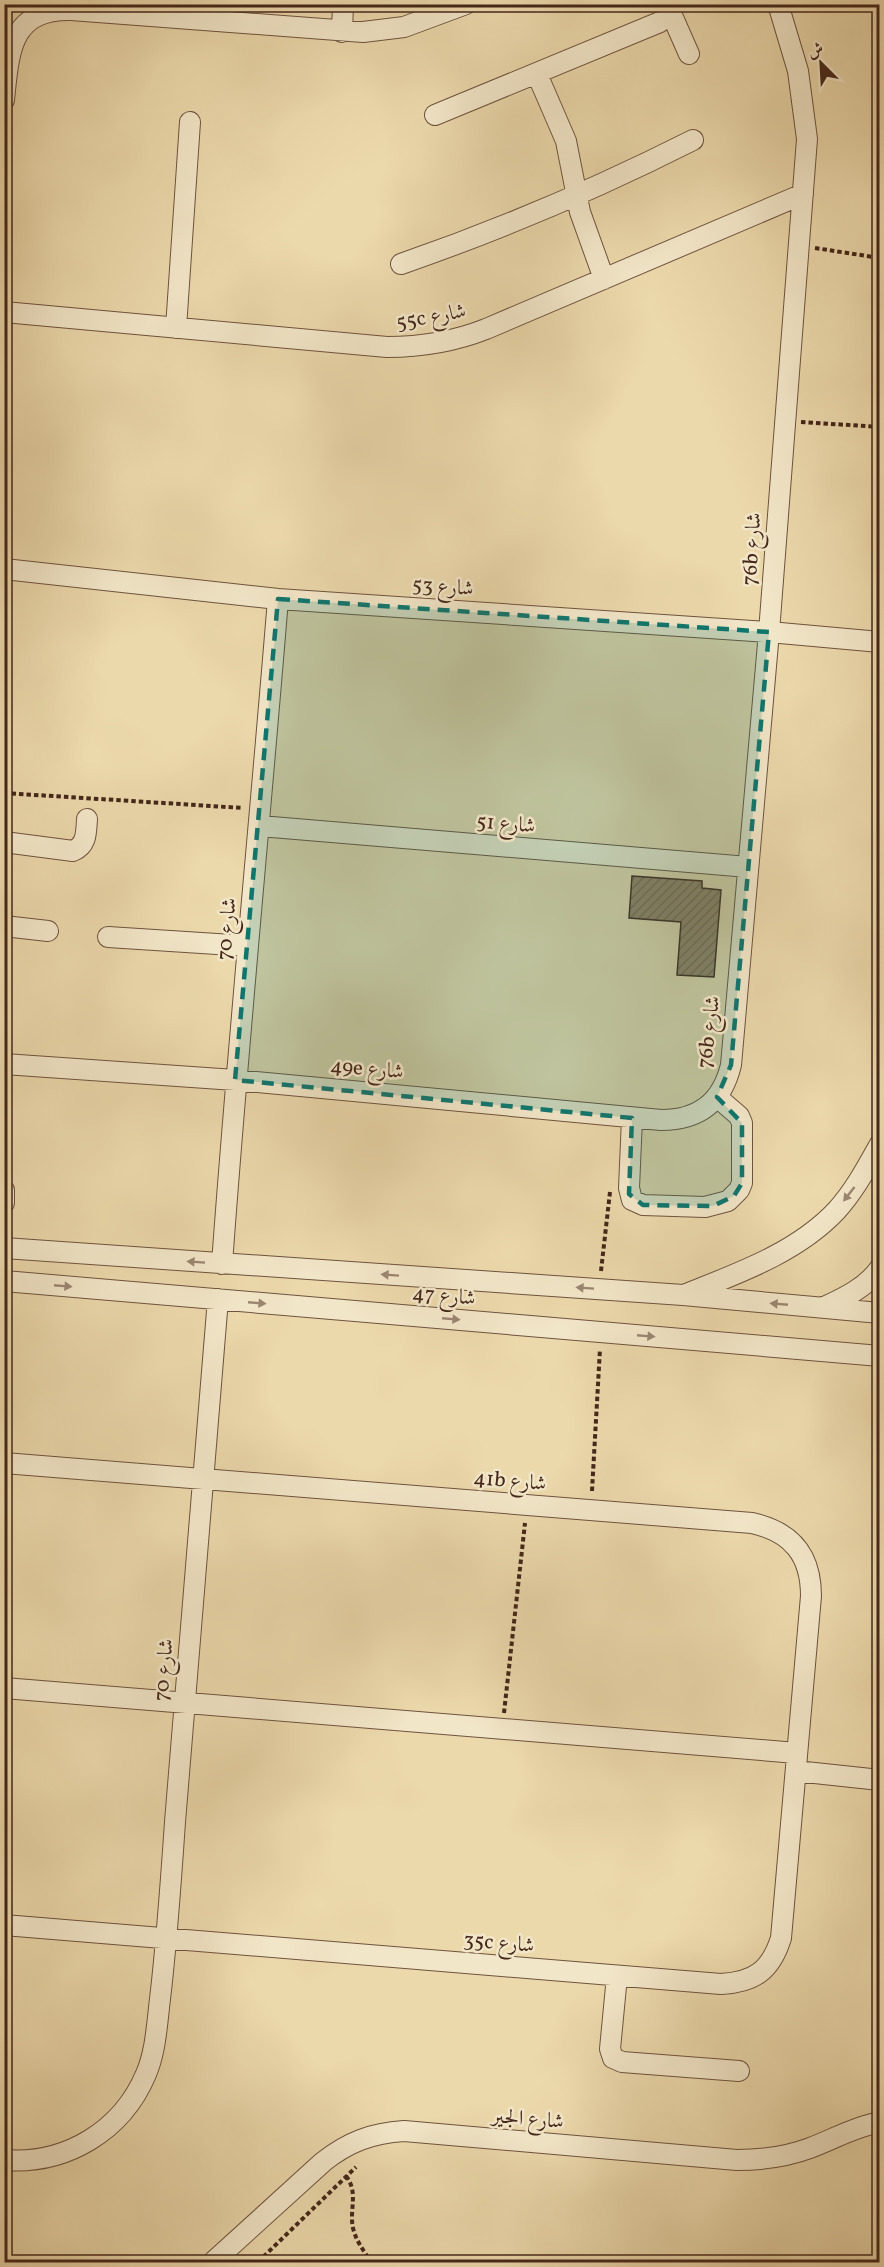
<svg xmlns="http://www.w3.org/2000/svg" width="884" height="2267" viewBox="0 0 884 2267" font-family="Vollkorn,Amiri,serif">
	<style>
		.building { fill: url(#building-hatch); stroke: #44271a; stroke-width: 1.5 }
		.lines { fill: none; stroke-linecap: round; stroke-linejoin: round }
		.minor-casing { stroke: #6e533e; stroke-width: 22 }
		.path { stroke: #44271a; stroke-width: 4; stroke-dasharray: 4.5 3; stroke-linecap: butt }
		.minor { stroke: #f2e6c8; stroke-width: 20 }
		.oneway { fill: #9b8671 }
		.marked { fill: #0f766e; fill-opacity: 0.2; stroke: #0f766e; stroke-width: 4.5; stroke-dasharray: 12 8; stroke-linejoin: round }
		.labels { text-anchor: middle; stroke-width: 5; stroke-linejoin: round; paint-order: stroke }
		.street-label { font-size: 21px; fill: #44271a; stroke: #f2e6c8 }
	</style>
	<defs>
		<pattern id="building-hatch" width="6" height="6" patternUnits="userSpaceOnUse" patternTransform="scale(1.5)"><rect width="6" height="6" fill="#9b8365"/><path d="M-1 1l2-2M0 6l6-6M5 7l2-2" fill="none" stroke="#806b52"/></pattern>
	</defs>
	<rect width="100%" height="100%" fill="#ebd8ab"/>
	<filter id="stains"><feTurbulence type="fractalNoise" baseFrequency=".00333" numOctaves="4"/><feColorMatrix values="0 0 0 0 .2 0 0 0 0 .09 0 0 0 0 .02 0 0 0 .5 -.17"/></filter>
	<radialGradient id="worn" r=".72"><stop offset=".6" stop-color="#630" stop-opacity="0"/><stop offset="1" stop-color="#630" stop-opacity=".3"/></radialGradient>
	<path class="building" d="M632 876 702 881V888L721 890 714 977 677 975 681 922 629 918Z"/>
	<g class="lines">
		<defs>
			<path id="minor" d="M667 4 689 54
				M342 32 343 4
				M537 74 566 141 580 212 604 279
				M4 100C9 52 10 9 71 10L363 32 404 27 466 4
				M435 115 660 22
				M401 264C502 229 598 188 693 140
				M4 312 387 347C422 347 453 342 486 329L803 194
				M176 328 190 122
				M4 569 278 599 769 632 880 642
				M260 826 748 867
				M4 842 73 851C87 845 86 833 87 819
				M4 926 48 931
				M108 937 248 946
				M4 1064 235 1080 661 1120C699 1120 722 1102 731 1065L769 632 807 139 798 71 778 4
				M632 1118 629 1188 632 1200 643 1205 705 1207 728 1201 739 1190 742 1183V1123L739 1116 717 1097
				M4 1190V1203
				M4 1248 683 1295 880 1313
				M222 1264C238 1042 260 821 278 599
				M4 1281 880 1356
				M686 1294C739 1273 798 1252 837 1210 855 1190 867 1167 880 1144
				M824 1307C844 1298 867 1287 880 1268
				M4 1463 752 1523C792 1532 811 1555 811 1596L781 1938C771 1970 755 1982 721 1984L4 1925
				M4 1688 797 1753
				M796 1771 880 1780
				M617 1976 610 2049 613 2058 622 2062 739 2071
				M4 2160C66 2165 122 2131 146 2074 156 2051 157 2023 160 1999 167 1940 171 1881 175 1822 188 1647 204 1473 218 1299
				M213 2262 323 2162C348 2142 372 2133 404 2131L737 2160C762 2160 786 2157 810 2148 834 2139 854 2127 880 2122"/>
		</defs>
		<use href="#minor" class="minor-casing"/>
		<path class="path" d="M815 248 880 258
			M801 422 880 427
			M4 793 243 808
			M601 1271 610 1192
			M592 1491 600 1349
			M504 1713 525 1523
			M346 2176C359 2193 349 2209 353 2228 356 2241 364 2251 371 2262
			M258 2262 356 2167
			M457 2262V2259"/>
		<use href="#minor" class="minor"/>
	</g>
	<defs><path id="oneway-solid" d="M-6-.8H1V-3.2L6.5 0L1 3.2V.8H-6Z" transform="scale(1.5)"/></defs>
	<g class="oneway">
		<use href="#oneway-solid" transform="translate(849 1194) rotate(128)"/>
		<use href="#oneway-solid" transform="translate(196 1262) rotate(-176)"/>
		<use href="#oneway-solid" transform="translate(390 1275) rotate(-176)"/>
		<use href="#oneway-solid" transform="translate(63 1286) rotate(5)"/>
		<use href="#oneway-solid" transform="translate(585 1288) rotate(-176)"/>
		<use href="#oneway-solid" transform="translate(257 1303) rotate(5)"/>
		<use href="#oneway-solid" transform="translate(779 1304) rotate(-175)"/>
		<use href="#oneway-solid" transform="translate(451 1319) rotate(5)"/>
		<use href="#oneway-solid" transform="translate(646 1336) rotate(5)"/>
	</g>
	<path class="marked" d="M278 599 769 632 731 1065 717 1097 742 1123V1183L734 1196 713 1206 643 1205 629 1194 632 1118 235 1080Z"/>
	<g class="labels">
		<g class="street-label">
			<text transform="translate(431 316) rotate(-10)" y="7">55c شارع</text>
			<text transform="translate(751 549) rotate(-86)" y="7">76b شارع</text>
			<text transform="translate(443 586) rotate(4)" y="7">شارع 53</text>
			<text transform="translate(506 823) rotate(5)" y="7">شارع 51</text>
			<text transform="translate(226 929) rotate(-85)" y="7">شارع 70</text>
			<text transform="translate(708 1032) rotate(-83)" y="7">76b شارع</text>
			<text transform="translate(367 1068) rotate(5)" y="7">49e شارع</text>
			<text transform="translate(444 1295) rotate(5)" y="7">شارع 47</text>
			<text transform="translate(510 1480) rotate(5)" y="7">41b شارع</text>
			<text transform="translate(163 1670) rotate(-85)" y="7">شارع 70</text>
			<text transform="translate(499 1942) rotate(5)" y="7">35c شارع</text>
			<text transform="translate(528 2118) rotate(5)" y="7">شارع الجير</text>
		</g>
	</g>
	<rect width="884" height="2267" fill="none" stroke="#ebd8ab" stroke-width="24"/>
	<rect x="6" y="6" width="872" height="2255" fill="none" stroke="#44271a" stroke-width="3"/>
	<rect x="12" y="12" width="860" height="2243" fill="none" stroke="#44271a" stroke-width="1.5"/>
	<g transform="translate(821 63) rotate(336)" stroke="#f2e6c8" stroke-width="4.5" paint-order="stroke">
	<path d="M0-4.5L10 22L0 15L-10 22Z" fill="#44271a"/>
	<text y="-9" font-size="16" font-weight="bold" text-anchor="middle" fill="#44271a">ش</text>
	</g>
	<rect width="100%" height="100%" filter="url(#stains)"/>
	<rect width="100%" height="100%" fill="url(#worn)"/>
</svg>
